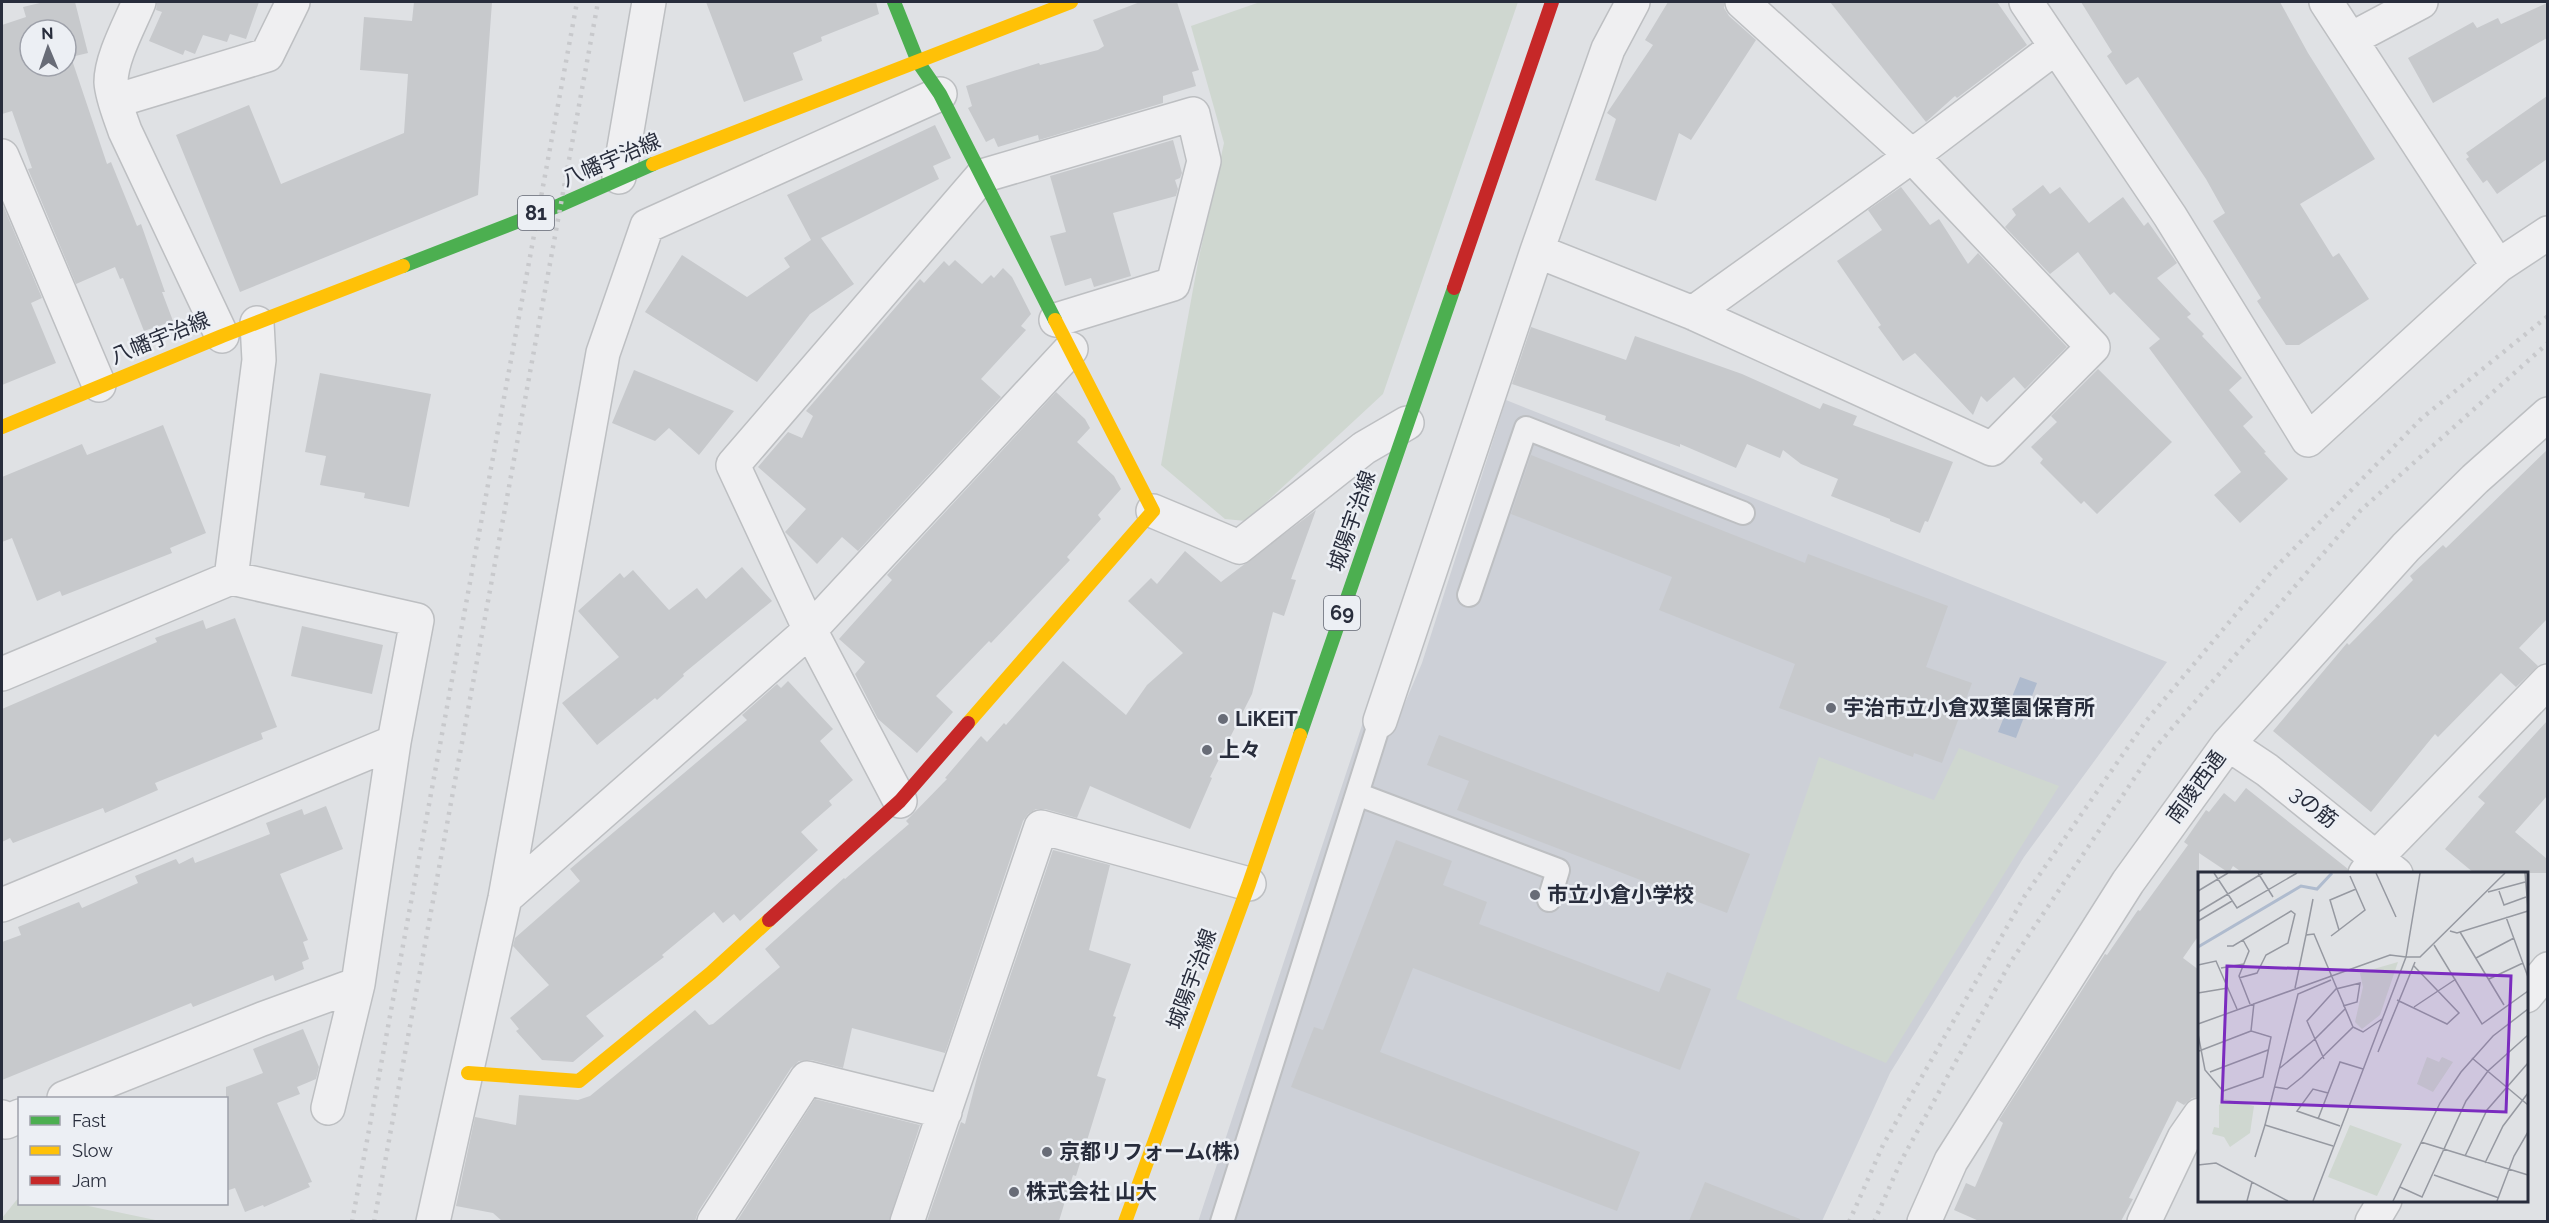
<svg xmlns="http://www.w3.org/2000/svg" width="2549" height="1223" viewBox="0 0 2549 1223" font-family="Raleway,'Noto Sans JP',sans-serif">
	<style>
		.built { fill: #cdd0d7 }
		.green { fill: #cfd7d0 }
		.water { fill: #afbbce }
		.building { fill: #c7c9cc; fill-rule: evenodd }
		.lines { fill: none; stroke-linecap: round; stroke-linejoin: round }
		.lane-casing { stroke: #bdbfc2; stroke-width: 26 }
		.street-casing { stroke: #bdbfc2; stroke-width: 36 }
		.lane { stroke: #efeff1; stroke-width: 22 }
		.street { stroke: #efeff1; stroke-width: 33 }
		.fast { stroke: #4caf50; stroke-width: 14 }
		.slow { stroke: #ffc107; stroke-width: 14 }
		.jam { stroke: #c62828; stroke-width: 14 }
		.rail { stroke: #c8c9cc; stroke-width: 4.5; stroke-dasharray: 3 6; stroke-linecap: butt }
		.poi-dot { fill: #686c77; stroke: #eceff4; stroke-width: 2 }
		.labels { text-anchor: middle; stroke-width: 5; stroke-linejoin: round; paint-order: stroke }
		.shield { fill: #eceff4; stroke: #636773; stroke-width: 1.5 }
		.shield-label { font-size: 20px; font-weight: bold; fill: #282d3c }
		.street-label { font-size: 21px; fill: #282d3c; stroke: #eceff4 }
		.poi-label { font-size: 21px; font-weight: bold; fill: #282d3c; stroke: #eceff4; text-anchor: start }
		.inset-river { fill: none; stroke: #afbbce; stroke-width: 3 }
		.inset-road { fill: none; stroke: #9699a1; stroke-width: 1.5 }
		.view { fill: #7b2cbf; fill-opacity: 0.15; stroke: #7b2cbf; stroke-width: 3 }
		.inset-edge { fill: none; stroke: #282d3c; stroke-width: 3 }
	</style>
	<rect width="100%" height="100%" fill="#dfe1e4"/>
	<path class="built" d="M1506 400 2167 662 2024 857 1890 1073 1822 1221 1198 1222 1366 713 1396 724 1422 663Z"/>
	<path class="green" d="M1260 2H1518L1383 394 1246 521 1225 519 1161 465 1198 262 1224 143 1191 26Z
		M1959 748 2059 786 1886 1063 1736 999 1819 757 1934 800Z
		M19 1197 20 1204H79L160 1221H2V1218Z"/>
	<path class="water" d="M2020 677 2037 683 2016 738 1998 732Z"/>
	<path class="building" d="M44 2H75L88 53 71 57 107 164 111 162 137 226 141 224 165 292H162L173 321 144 331 123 278 120 279 115 267 76 284 28 169 32 168 12 111 2 114V25L26 17 23 7ZM30 30H66V66H30Z
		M157 2H259L246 39 230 34 227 42 203 35 195 54 185 50 183 55 149 41 162 12 156 10Z
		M414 2H492L478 195 240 292 176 135 249 105 281 184 404 133 408 74 360 70 364 17 412 21Z
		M706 2H876L879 14 821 37 822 41 793 53 803 80 744 102Z
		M1140 2H1177L1199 70 1192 72 1196 86 1163 96V103L1039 140 1038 135 998 147 994 138 986 142 968 108 972 106 966 86 1039 63 1040 65 1098 50 1104 46 1093 20Z
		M1668 2H1724V8L1729 16 1756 40 1691 140 1679 133 1656 201 1595 180 1616 119 1607 113 1653 45 1645 40Z
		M1830 2H1997L2027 45 1957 98 1955 96 1926 122Z
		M2081 2H2280L2308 53 2375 159 2300 204 2333 257 2339 253 2369 299 2299 345H2286L2257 301 2261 298 2213 221 2225 213 2206 179 2138 77 2126 85 2107 56 2112 52Z
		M2547 3V38L2433 103 2408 58 2473 22 2477 28 2498 18 2501 24Z
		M2547 96V159L2497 194 2487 180 2483 183 2466 159 2469 157 2466 153Z
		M935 125 951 158 933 166 939 179 821 238 854 284 810 314 757 382 645 312 682 255 747 297 790 267 784 258 811 240 787 195Z
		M1173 140 1182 173 1180 178 1175 180 1178 189 1176 196 1113 213 1131 276 1094 287 1091 278 1065 286 1050 236 1066 232 1050 176Z
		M2043 185 2050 194 2060 187 2089 223 2123 197 2144 226 2148 222 2177 263 2157 278 2191 314 2187 317 2204 334 2202 336 2242 378 2229 390 2253 417 2243 426 2266 452 2264 453 2288 479 2240 523 2214 495 2241 472 2149 348 2160 339 2114 292 2110 295 2078 252 2050 274 2005 227 2016 215 2012 209Z
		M1901 187 1930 225 1939 219 1968 264 1978 253 2067 347 2025 389 2014 377 1987 402 1981 396 1973 415 1915 353 1903 361 1878 327 1881 325 1837 261 1882 230 1868 210Z
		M2 203 42 298 31 303 56 363 2 385Z
		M955 260 982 284 991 275 994 278 1003 268 1012 277 1031 314 1021 326 1026 330 981 379 1001 397 858 551 842 537 817 564 785 532 806 509 758 467 788 432 802 438 813 416 806 411 920 279 924 283 944 261 949 266Z
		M1531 327 1626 360 1635 336 1742 374 1820 409 1823 403 1857 416 1853 425 1953 462 1928 522 1925 521 1920 533 1890 521V519L1831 496 1838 479 1801 464 1783 450 1780 458 1747 444 1736 468 1680 444V447L1605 420 1606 416 1512 384Z
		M2098 369 2172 442 2097 514 2084 501 2081 504 2040 463 2043 459 2031 447 2057 422 2051 416Z
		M634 370 734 411 699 455 669 428 655 441 612 423Z
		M320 373 431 394 409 507 364 498 365 493 320 485 326 456 305 452Z
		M1056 392 1085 419 1090 428 1077 442 1114 476 1121 489 1098 515 1101 519 1067 557 1070 560 991 643 989 641 936 696 953 712 917 753 878 719 855 674 865 662 839 639 892 580 887 575Z
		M163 425 206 533 170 548 172 553 62 596 60 591 37 601 12 538 2 542V477L82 444 87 455Z
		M2547 450V619L2519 648 2538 666 2516 687 2501 673 2438 737 2435 734 2371 812 2273 731 2347 643 2349 645 2413 580 2410 576 2443 545 2446 548Z
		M1531 455 1805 563 1808 554 1948 606 1926 667 1972 683 1942 763 1914 753 1913 757 1779 708 1795 664 1659 610 1672 577 1511 514Z
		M1316 510 1291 579 1296 580 1284 616 1273 612 1252 694 1210 777 1212 778 1190 829 1090 786 1077 818 1045 809H1036L1028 814 1023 821 945 1053 852 1028 843 1068 811 1060 799 1061 791 1068 698 1212 695 1221H502L493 1213 456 1206 475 1117 516 1125 519 1095 578 1100 590 1096 695 1010 709 1025 713 1024 780 967 765 949 844 878 845 879 909 824 906 821 947 779 945 778 981 736 987 742 1004 723 1006 725 1063 661 1126 715 1147 685 1183 653 1128 601 1151 578 1157 584 1185 551 1221 582Z
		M742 567 772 601 683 674 684 676 657 700 655 698 597 745 562 703 619 657 578 611 620 573 624 578 633 570 669 610 697 588 706 599Z
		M235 618 277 727 261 733 263 739 155 783 158 790 105 813 103 808 13 843 10 838 2 842V709L157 642 155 638 203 620 206 629Z
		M302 626 383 645 372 694 291 676Z
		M788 681 833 729 820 741 853 780 829 801 832 805 801 832 818 850 740 921 734 914 723 923 714 912 662 955 664 957 586 1016 604 1036 573 1062 542 1060 516 1031 519 1029 510 1018 549 985 513 946 515 938 580 881 570 869 747 720 742 715 777 684 781 688Z
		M2547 721V796L2515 832 2547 859V873H2474L2445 849 2485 803 2478 797Z
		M1439 735 1750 854 1727 913 1457 810 1469 781 1427 765Z
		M2246 788 2348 869 2346 873H2243L2233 866 2229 873 2199 853V935L2183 958 2199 970V1097L2192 1098 2184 1105 2177 1101 2129 1198 2133 1199 2121 1221H1979L1954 1210 1966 1183 1975 1187 2003 1123 1999 1120 2105 954 2107 955 2138 910 2140 911 2188 845 2184 842 2206 810 2209 812 2224 793 2235 802Z
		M326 806 343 849 280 874 308 940 303 942 309 959 302 962 304 969 275 981 273 975 193 1007 191 1003 2 1080V942L21 935 18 927 79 902 82 908 138 883 135 876 176 859 179 864 193 857 195 863 270 834 266 823 302 809 304 815Z
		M1396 840 1452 861 1443 885 1487 902 1479 924 1659 992 1667 972 1711 989 1680 1070 1413 968 1380 1052 1640 1152 1617 1211 1291 1087 1314 1027 1323 1030Z
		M1053 850 1110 865 1089 950 1131 964 1113 1016 1116 1017 1097 1076 1106 1079 1076 1176 1073 1175 1059 1221H927L961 1122 965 1124 981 1062Z
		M303 1029 319 1067 316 1079 297 1087 300 1094 277 1103 312 1182 308 1183 310 1187 264 1207 263 1205 245 1212 235 1188 226 1191V1087L263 1073 253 1049Z
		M815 1099 920 1125 889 1221H737Z
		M1705 1182 1800 1219V1221H1689Z"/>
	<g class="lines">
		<defs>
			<path id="lane" d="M1469 595 1526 428 1743 513
				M1357 794 1558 870 1549 900
				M1222 1222 1380 721"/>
			<path id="street" d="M139 2C130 24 111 58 111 82 112 98 120 116 125 131L222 336
				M2026 2 2170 216 2308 440 2498 266 2548 233
				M2326 2 2498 266
				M2351 39 2421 2
				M115 101 267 55 293 2
				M2 156 99 385
				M619 177 649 2
				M1537 251 1693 313 1992 449 2093 347 1912 156 1742 2
				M1693 313 1912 156 2056 47
				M1153 511 1239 547 1364 448 1407 423
				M2 674 231 578
				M1380 721 1537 251 1608 49 1633 2
				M2228 744 2267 770 2396 874
				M900 801 810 630 1071 349
				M2365 874 2377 857 2548 681
				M505 898 810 630 733 465 982 176 1193 114 1204 161 1173 284 1056 320
				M2 905 394 742
				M2526 996 2548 969
				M64 1098 262 1019 358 984 394 742 417 620 231 578 259 360 257 323
				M328 1108 358 984
				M2 1117 6 1122 20 1116
				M433 1222 505 898 603 353 647 226 940 94
				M714 1222 807 1078 945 1112
				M907 1222 1041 827 1249 884
				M1924 1222 1951 1161 2128 882 2228 744 2406 547 2475 479 2548 414
				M2144 1222 2184 1138 2200 1115
				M2372 1222 2385 1200"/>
		</defs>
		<use href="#lane" class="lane-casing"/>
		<use href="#street" class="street-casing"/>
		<use href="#lane" class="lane"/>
		<use href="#street" class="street"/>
		<path class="fast" d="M894 2 918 62 940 94 1055 320
			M403 266 560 205 653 164
			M1300 735 1454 288"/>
		<path class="slow" d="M653 164 1071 2
			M2 427 222 336 403 266
			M968 723 1153 511 1055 320
			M468 1073 579 1081 711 973 769 920
			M1125 1222 1249 884 1300 735"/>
		<path class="jam" d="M1454 288 1552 2
			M769 920 900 801 968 723"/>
		<path class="rail" d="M352 1222 577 2
			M374 1222 598 2
			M1849 1222 1883 1145 2024 897 2146 721 2273 570 2422 418 2548 316
			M1874 1222 1901 1161 2010 963 2154 749 2361 510 2548 343"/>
	</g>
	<g class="poi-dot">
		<circle cx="1831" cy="708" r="6"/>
		<circle cx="1223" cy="719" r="6"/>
		<circle cx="1207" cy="750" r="6"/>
		<circle cx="1535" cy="895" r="6"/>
		<circle cx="1047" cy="1152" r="6"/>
		<circle cx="1014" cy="1192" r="6"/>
	</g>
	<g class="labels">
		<g class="shield">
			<rect x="518" y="196" width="36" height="34" rx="4.5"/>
			<rect x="1324" y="596" width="36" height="34" rx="4.5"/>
		</g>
		<g class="shield-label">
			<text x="536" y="220">81</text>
			<text x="1342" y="620">69</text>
		</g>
		<g class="street-label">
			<text transform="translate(611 160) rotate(-23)" y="7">八幡宇治線</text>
			<text transform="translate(160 338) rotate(-22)" y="7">八幡宇治線</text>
			<text transform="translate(1352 521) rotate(-71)" y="7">城陽宇治線</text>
			<text transform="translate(2196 787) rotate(-54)" y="7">南陵西通</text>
			<text transform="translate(2314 807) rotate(38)" y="7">3の筋</text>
			<text transform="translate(1192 979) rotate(-70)" y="7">城陽宇治線</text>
		</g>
		<g class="poi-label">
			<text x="1843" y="715">宇治市立小倉双葉園保育所</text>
			<text x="1235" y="726">LiKEiT</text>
			<text x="1219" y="757">上々</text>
			<text x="1547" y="902">市立小倉小学校</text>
			<text x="1059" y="1159">京都リフォーム(株)</text>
			<text x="1026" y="1199">株式会社 山大</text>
		</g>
	</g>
	<g transform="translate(2198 872)">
		<rect width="330" height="330" fill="#dfe1e4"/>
		<path d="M200 90 182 143 164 157 157 150 165 115 162 101ZM229 185 241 190 244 185 255 190 235 220 219 212ZM27 227 56 234 52 261 32 275 26 265 14 262 16 255 21 256V233ZM152 253 204 272 179 324 130 305Z" fill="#cfd7d0"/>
		<path class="inset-river" d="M0 75 103 14 119 17 134 1"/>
		<path class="inset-road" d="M16 1 39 36 99 1M60 1 75 25M178 1 198 45M327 1 330 36M0 19 30 1M301 19 306 33 328 25M290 20 327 10M0 40 65 1M308 45 330 105M0 49 34 29M141 58 167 38 152 4M252 59 259 61 330 39M262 60 306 133M108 63 115 27M133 64 141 58 132 28 158 17M45 68 51 79 41 104 52 132M236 73 284 152 330 119M29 74H35L93 39 97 42 90 71 68 83 59 101 41 106M208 85H222L307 1M278 86 316 66M0 93 18 89 39 137M23 96 46 92M291 107 325 91M133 108 100 122 67 253 135 274M0 121 30 116M199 128 249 152 261 141 215 93M216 135 258 107M0 152 192 83 208 85M155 155 165 160 184 147M0 162 7 198 25 219 65 205 73 165 53 159 56 131M1 179 53 159M180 180 217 90M274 186 330 233M126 187 117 167 147 137M82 196 117 167 109 149 138 117 162 111 159 130 145 134M12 200 70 178M77 215 89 217 104 205 155 155 116 62 108 63 97 116M130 221 115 217 99 239 142 254M120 247 142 190 165 197M223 270 330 303M267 284 289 238 330 191M57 285 67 253M287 291 305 254 330 221M0 293 18 291 90 329M236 303 301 326M202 315 224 325 268 229 290 199 330 163M49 329 54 310M115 329 208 85 222 1M195 329 242 231 263 200 295 164 330 137M299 329 316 284 330 260"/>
		<path class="view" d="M29 94 313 104 308 240 24 230Z"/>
		<rect width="330" height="330" class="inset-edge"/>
	</g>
	<rect width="2549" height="1223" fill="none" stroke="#282d3c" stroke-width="6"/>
	<rect x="18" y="1097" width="210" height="108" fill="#eceff4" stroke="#9ea1aa" stroke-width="1.5"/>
	<rect x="30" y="1116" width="30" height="9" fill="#4caf50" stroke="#9ea1aa" stroke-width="1.5"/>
	<text x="72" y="1127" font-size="18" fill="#282d3c">Fast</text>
	<rect x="30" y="1146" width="30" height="9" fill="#ffc107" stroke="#9ea1aa" stroke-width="1.5"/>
	<text x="72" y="1157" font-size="18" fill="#282d3c">Slow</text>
	<rect x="30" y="1176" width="30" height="9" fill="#c62828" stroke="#9ea1aa" stroke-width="1.5"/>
	<text x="72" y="1187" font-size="18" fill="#282d3c">Jam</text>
	<g transform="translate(48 48) rotate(358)"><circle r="28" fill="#eceff4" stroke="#9ea1aa" stroke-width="1.5"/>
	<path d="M0-4.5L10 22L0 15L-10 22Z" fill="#686c77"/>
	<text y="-9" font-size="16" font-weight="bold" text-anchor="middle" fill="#282d3c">N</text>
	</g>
</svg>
